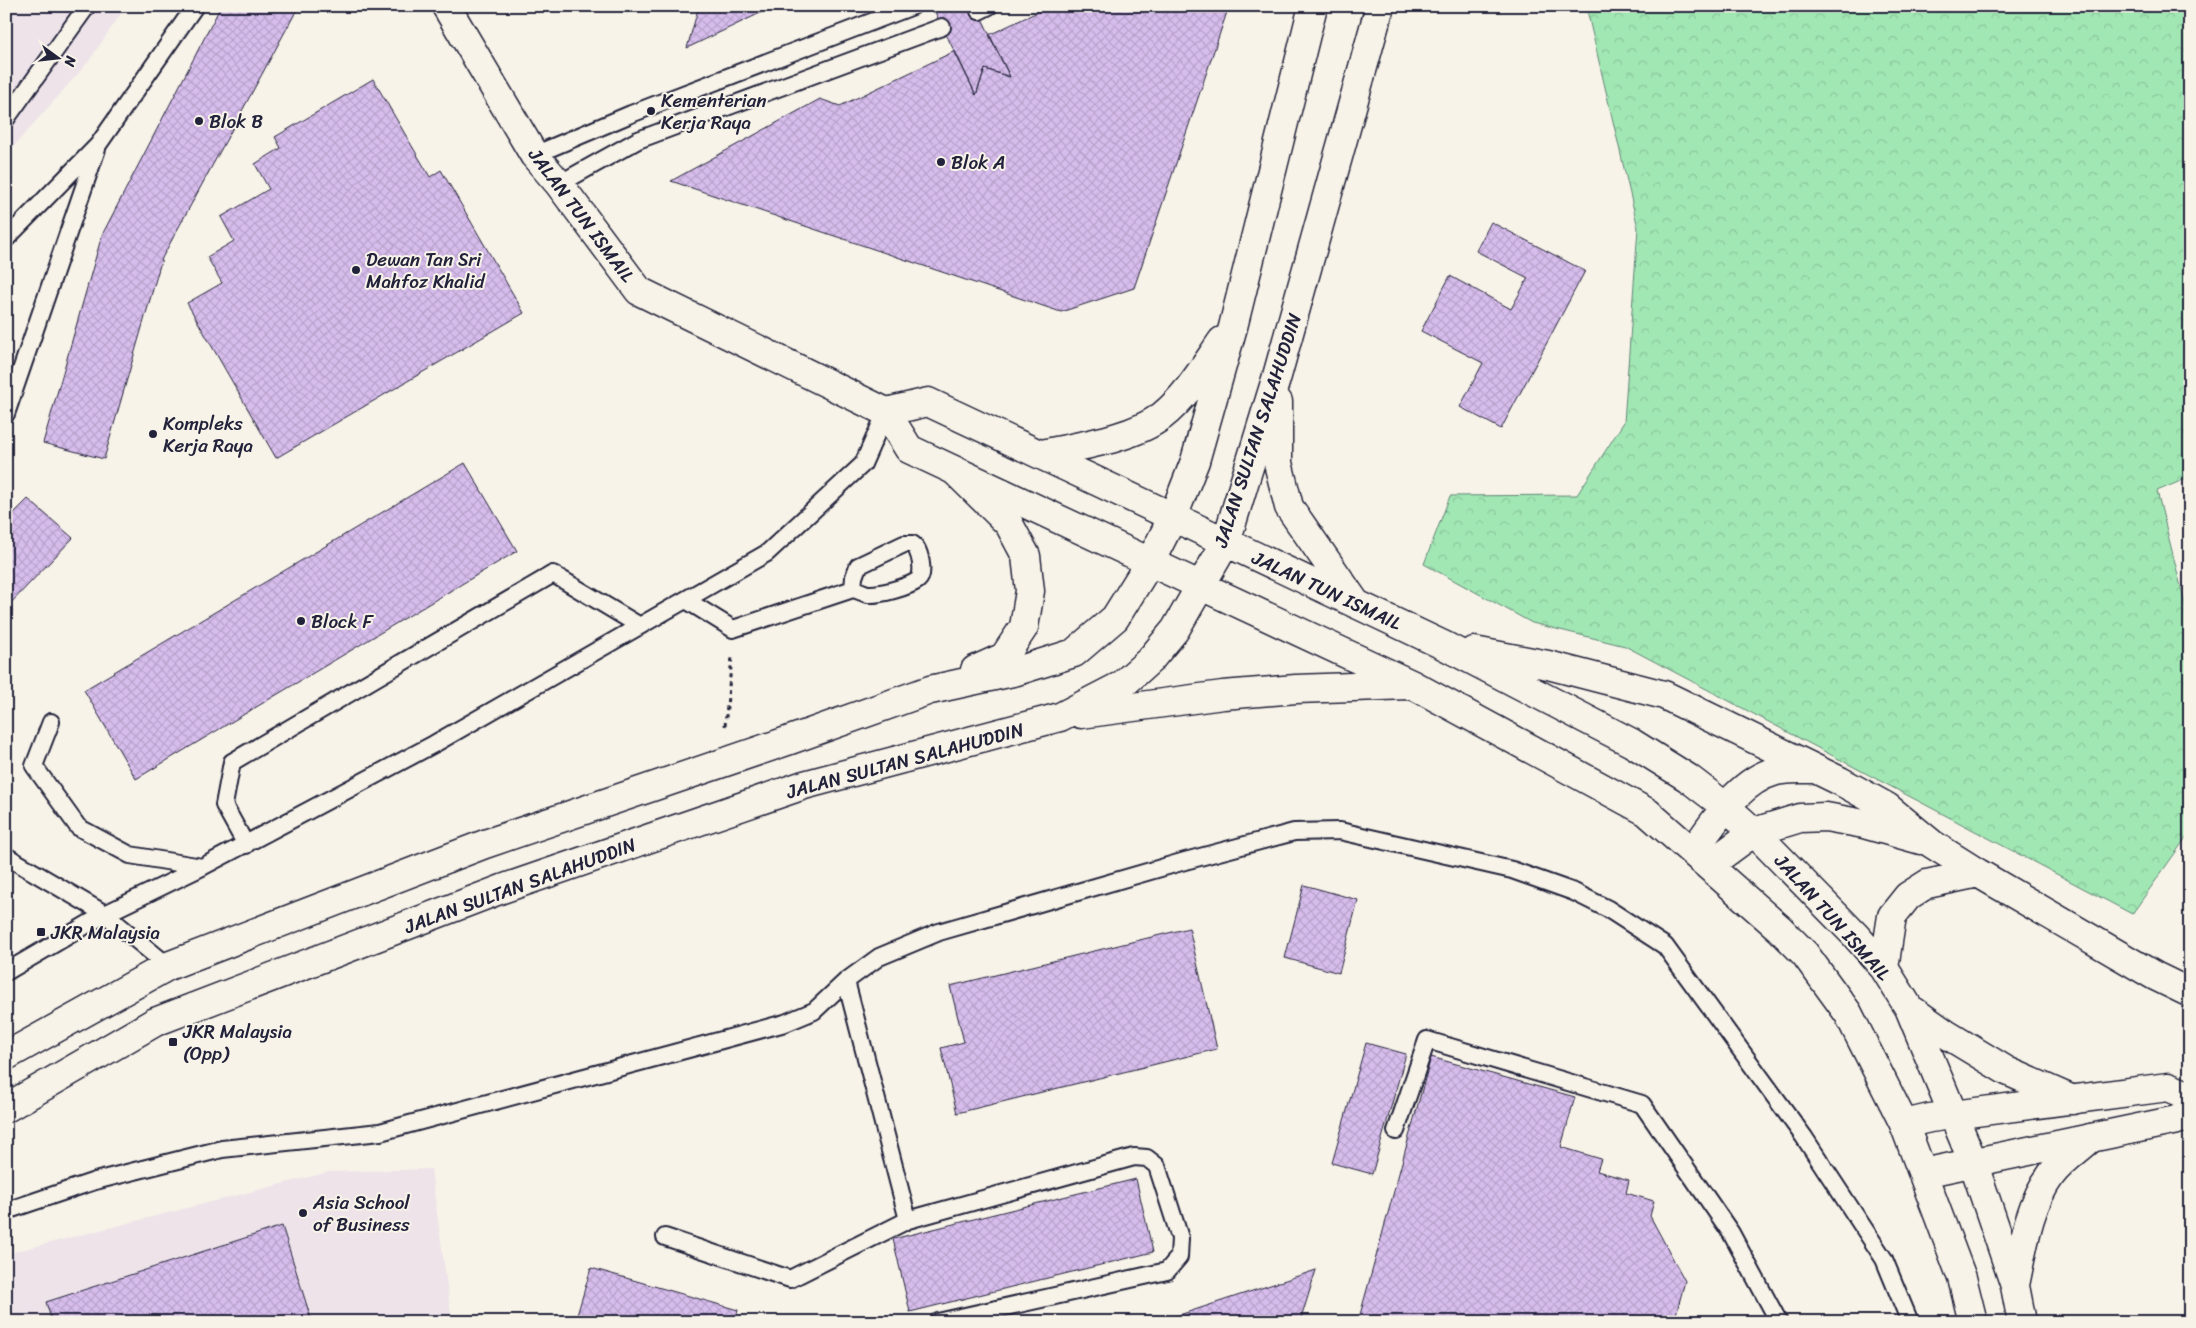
<svg xmlns="http://www.w3.org/2000/svg" width="2196" height="1328" viewBox="0 0 2196 1328" font-family="Sriracha,sans-serif">
	<style>
		.built { fill: #ede3e9 }
		.forest { fill: url(#forest-crowns); stroke: #628477 }
		.building { fill: url(#building-cross-hatch); stroke: #22223b }
		.lines { fill: none; stroke-linecap: round; stroke-linejoin: round }
		.service-casing { stroke: #22223b; stroke-width: 20 }
		.minor-casing { stroke: #22223b; stroke-width: 31 }
		.tertiary-casing { stroke: #22223b; stroke-width: 31 }
		.path { stroke: #22223b; stroke-width: 3; stroke-dasharray: 4 4; stroke-linecap: butt }
		.service { stroke: #f7f3e8; stroke-width: 16 }
		.minor { stroke: #f7f3e8; stroke-width: 28 }
		.tertiary { stroke: #f7f3e8; stroke-width: 28 }
		.poi-dot { fill: #22223b; stroke: #f7f3e8; stroke-width: 2 }
		.labels { text-anchor: middle; stroke-width: 4; stroke-linejoin: round; paint-order: stroke }
		.poi-label { font-size: 19px; fill: #22223b; stroke: #f7f3e8; text-anchor: start }
		.street-label { font-size: 19px; fill: #22223b; stroke: #f7f3e8 }
	</style>
	<defs>
		<pattern id="forest-crowns" width="20" height="18" patternUnits="userSpaceOnUse" patternTransform="scale(1.25)"><rect width="20" height="18" fill="#a1e7b3"/><path d="M2 6a3 3 0 1 1 6 0M12 15a3 3 0 1 1 6 0" fill="none" stroke="#8ac69b"/></pattern>
		<pattern id="building-cross-hatch" width="8" height="8" patternUnits="userSpaceOnUse" patternTransform="scale(1.25)"><rect width="8" height="8" fill="#d7bdec"/><path d="M0 0l8 8M0 8l8-8" fill="none" stroke="#b8a2cb"/></pattern>
	</defs>
	<rect width="100%" height="100%" fill="#f7f3e8"/>
	<filter id="ink" filterUnits="userSpaceOnUse"><feTurbulence type="fractalNoise" baseFrequency=".02" numOctaves="2"/><feDisplacementMap in="SourceGraphic" scale="10" xChannelSelector="R" yChannelSelector="G"/><feConvolveMatrix kernelMatrix="1 2 1 2 8 2 1 2 1" color-interpolation-filters="sRGB"/></filter>
	<g filter="url(#ink)">
		<path class="built" d="M6 6H126L89 61 6 155Z
			M431 1169 452 1322H6V1254L329 1172Z"/>
		<path class="forest" d="M1586 6H2190V477L2157 491 2190 623V832L2132 914 1625 646 1532 623 1424 564 1450 496 1577 495 1624 422 1638 228Z"/>
		<path class="building" d="M221 6H299L162 258 104 459 43 443 102 235Z
			M699 6H775L687 48Z
			M932 6H976L1010 77 985 69 976 95Z
			M1050 6H1229L1134 288 1061 312 671 181 820 99 840 106 955 51 976 95 985 69 1010 77 989 35Z
			M373 79 430 177 441 170 524 313 276 458 187 303 222 283 207 257 234 241 221 217 269 189 255 164 281 148 275 137Z
			M1491 222 1585 271 1501 429 1460 407 1483 363 1421 331 1450 276 1511 309 1528 278 1476 251Z
			M465 463 517 551 136 779 84 690Z
			M28 499 73 538 6 608V521Z
			M1304 885 1358 900 1339 973 1285 958Z
			M1189 928 1217 1049 957 1113 941 1048 964 1042 950 986Z
			M1366 1043 1406 1054 1372 1174 1332 1163Z
			M1431 1057 1575 1097 1561 1147 1601 1159 1597 1171 1629 1180 1626 1193 1654 1201 1650 1216 1685 1281 1674 1322H1358Z
			M1136 1179 1153 1252 910 1312 893 1239Z
			M282 1226 312 1322H52L46 1302Z
			M591 1268 738 1310 735 1322H575Z
			M1316 1270 1300 1322H1158Z"/>
		<g class="lines">
			<defs>
				<path id="service" d="M979 11 989 6
					M6 119 87 6
					M534 155 631 114 913 6
					M559 184 638 140 942 27
					M6 239 98 145 195 6
					M6 414 97 149
					M904 544C906 544 910 544 912 544 920 548 925 574 918 580 909 587 879 595 868 594 863 593 858 590 853 589L854 577 858 566Z
					M686 600 733 629 853 589
					M51 722 34 766 78 827 130 855 202 867 434 744 767 553 863 464 886 412
					M246 845 224 805 232 762 553 574 640 626
					M6 856 105 914 168 966
					M6 972 105 914 202 867
					M846 981 908 1220 1134 1157 1147 1158 1157 1166 1180 1238 1179 1257 1167 1271 938 1322
					M1396 1131 1427 1040 1642 1104 1731 1233 1779 1322
					M6 1211 95 1181 222 1149 380 1132 785 1023 814 1011 846 981 879 957 939 932 1185 861 1294 832 1340 831 1512 870 1574 892 1608 909 1665 946 1804 1137 1884 1259 1910 1322
					M665 1237 790 1279 908 1220"/>
				<path id="minor" d="M446 6 534 155 559 184 639 291 886 412 909 449 1150 562
					M886 412 928 402 1173 517
					M1904 1124 1930 1118 2168 1087 2190 1096
					M1923 1173 2177 1120 2190 1114"/>
				<path id="tertiary" d="M1278 402V463L1289 507 1355 602
					M1042 454C1078 446 1132 439 1162 416 1187 396 1204 367 1222 341
					M955 471 1009 524 1026 556 1030 591 1024 627 1004 657 975 670
					M1173 517 1445 646 1632 743 1688 778 1726 807 1754 832 1855 935 1884 968 1909 1008 1973 1162 2015 1286 2022 1322
					M1150 562 1413 685 1647 812 1779 928 1805 954 1848 1013 1904 1124 1962 1278 1973 1322
					M1474 651 1548 665 1664 695 1840 781 1887 807 1932 844 1978 873 2155 976 2190 993
					M1081 714 1223 695 1296 689 1409 685
					M1693 851C1715 822 1738 781 1776 771 1787 768 1800 769 1811 769
					M1709 865 1754 832 1800 818 1826 817 1864 824 1921 840
					M1884 968 1892 916 1908 896 1927 884 1978 873
					M1909 1008 1946 1034 2007 1071 2073 1100
					M6 1056 168 966 485 844 790 740 930 690 1017 671 1074 653 1115 618 1150 562 1173 517 1195 461 1233 327 1313 6
					M6 1108 155 1022 502 889 804 785 1060 717 1122 685 1150 660 1175 630 1226 542 1277 376 1380 6
					M2015 1285C2023 1248 2028 1206 2051 1175 2061 1161 2078 1150 2091 1138"/>
			</defs>
			<use href="#service" class="service-casing"/>
			<use href="#minor" class="minor-casing"/>
			<use href="#tertiary" class="tertiary-casing"/>
			<path class="path" d="M725 726 732 657"/>
			<use href="#service" class="service"/>
			<use href="#minor" class="minor"/>
			<use href="#tertiary" class="tertiary"/>
		</g>
	</g>
	<g class="poi-dot">
		<circle cx="651" cy="111" r="5"/>
		<circle cx="199" cy="121" r="5"/>
		<circle cx="941" cy="162" r="5"/>
		<circle cx="356" cy="270" r="5"/>
		<circle cx="153" cy="434" r="5"/>
		<circle cx="301" cy="621" r="5"/>
		<rect x="36" y="927" width="10" height="10" rx="2.5"/>
		<rect x="168" y="1037" width="10" height="10" rx="2.5"/>
		<circle cx="303" cy="1213" r="5"/>
	</g>
	<g class="labels">
		<g class="poi-label">
			<text x="661" y="107">Kementerian<tspan x="661" dy="22">Kerja Raya</tspan></text>
			<text x="209" y="128">Blok B</text>
			<text x="951" y="169">Blok A</text>
			<text x="366" y="266">Dewan Tan Sri<tspan x="366" dy="22">Mahfoz Khalid</tspan></text>
			<text x="163" y="430">Kompleks<tspan x="163" dy="22">Kerja Raya</tspan></text>
			<text x="311" y="628">Block F</text>
			<text x="51" y="939">JKR Malaysia</text>
			<text x="183" y="1038">JKR Malaysia<tspan x="183" dy="22">(Opp)</tspan></text>
			<text x="313" y="1209">Asia School<tspan x="313" dy="22">of Business</tspan></text>
		</g>
		<g class="street-label">
			<text transform="translate(582 215) rotate(53)" y="7">JALAN TUN ISMAIL</text>
			<text transform="translate(1257 430) rotate(-72)" y="7">JALAN SULTAN SALAHUDDIN</text>
			<text transform="translate(1327 590) rotate(25)" y="7">JALAN TUN ISMAIL</text>
			<text transform="translate(905 760) rotate(-15)" y="7">JALAN SULTAN SALAHUDDIN</text>
			<text transform="translate(520 885) rotate(-20)" y="7">JALAN SULTAN SALAHUDDIN</text>
			<text transform="translate(1833 917) rotate(48)" y="7">JALAN TUN ISMAIL</text>
		</g>
	</g>
	<rect width="2196" height="1328" fill="none" stroke="#f7f3e8" stroke-width="25"/>
	<rect x="12" y="12" width="2171" height="1303" fill="none" stroke="#22223b" stroke-width="2" filter="url(#ink)"/>
	<g transform="translate(58 58) rotate(105)" stroke="#f7f3e8" stroke-width="4" paint-order="stroke">
	<path d="M0-4L9 19L0 12L-9 19Z" fill="#22223b"/>
	<text y="-8" font-size="14" font-weight="bold" text-anchor="middle" fill="#22223b">N</text>
	</g>
</svg>
